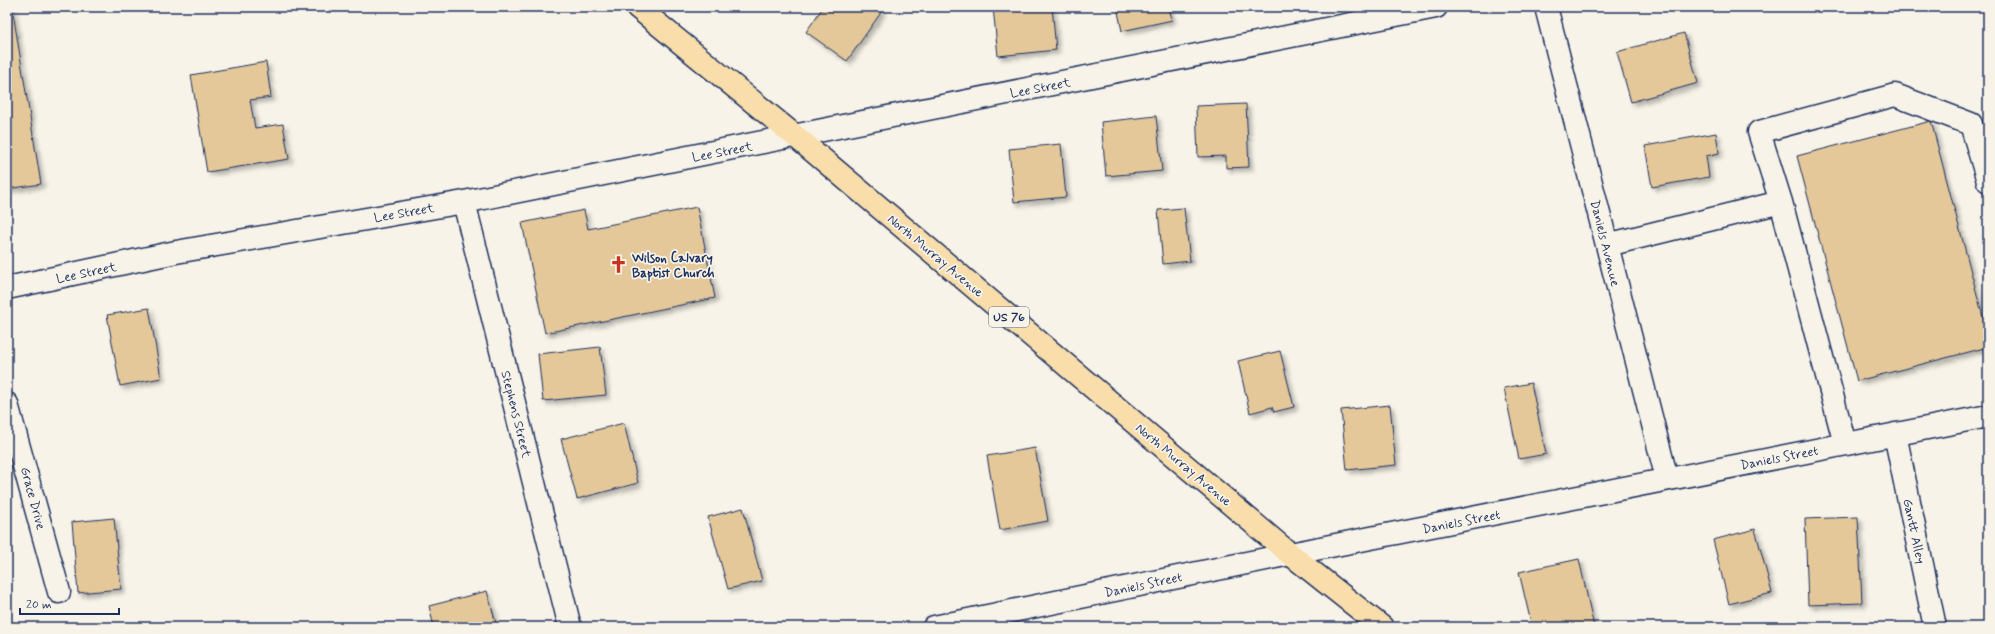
<svg xmlns="http://www.w3.org/2000/svg" width="1995" height="634" viewBox="0 0 1995 634" font-family="Mynerve,sans-serif">
	<style>
		.building { fill: #e5c899; stroke: #1b2f5e; filter: url(#shadow) }
		.lines { fill: none; stroke-linecap: round; stroke-linejoin: round }
		.minor-casing { stroke: #1b2f5e; stroke-width: 25 }
		.major-casing { stroke: #1b2f5e; stroke-width: 25 }
		.minor { stroke: #f7f3e8; stroke-width: 22 }
		.major { stroke: #f9deab; stroke-width: 22 }
		.labels { text-anchor: middle; stroke-width: 3.5; stroke-linejoin: round; paint-order: stroke }
		.shield { fill: #f7f3e8; stroke: #5d6a87; stroke-width: 1 }
		.shield-label { font-size: 12px; font-weight: bold; fill: #1b2f5e }
		.street-label { font-size: 13px; fill: #1b2f5e; stroke: #f7f3e8 }
		.poi-label { font-size: 13px; font-weight: bold; fill: #1b2f5e; stroke: #f7f3e8; text-anchor: start }
	</style>
	<defs>
		<filter id="shadow"><feDropShadow dx="3.5" dy="3.5" stdDeviation="2" flood-color="#0004"/></filter>
	</defs>
	<rect width="100%" height="100%" fill="#f7f3e8"/>
	<filter id="ink" filterUnits="userSpaceOnUse"><feTurbulence type="fractalNoise" baseFrequency=".025" numOctaves="2"/><feDisplacementMap in="SourceGraphic" scale="8" xChannelSelector="R" yChannelSelector="G"/><feConvolveMatrix kernelMatrix="1 2 1 2 8 2 1 2 1" color-interpolation-filters="sRGB"/></filter>
	<g filter="url(#ink)">
		<path class="building" d="M7 7H12L41 184 7 189Z
			M823 7H876L882 11 847 61 806 32Z
			M993 7H1052L1056 50 998 56Z
			M1117 7H1169L1172 20 1122 31Z
			M1684 33 1698 83 1631 102 1617 52Z
			M266 62 271 97 250 100 255 128 283 124 289 159 207 172 191 75Z
			M1246 104 1249 167 1226 168V156L1198 157 1196 106Z
			M1156 116 1162 171 1106 176 1101 122Z
			M1931 121 1988 336V347L1857 381 1797 156Z
			M1716 133 1719 153 1706 156 1709 177 1652 187 1645 146Z
			M1061 144 1066 197 1014 202 1009 149Z
			M697 207 715 298 545 333 522 223 584 210 588 229Z
			M1184 208 1190 261 1163 264 1158 210Z
			M149 308 161 378 120 386 107 315Z
			M600 347 606 395 543 401 538 354Z
			M1280 351 1294 407 1274 412 1272 407 1250 413 1238 361Z
			M1531 383 1546 454 1519 459 1504 388Z
			M1390 405 1396 465 1347 470 1341 410Z
			M624 423 638 483 577 499 561 439Z
			M1035 448 1048 521 1000 530 987 456Z
			M743 508 762 581 728 589 708 517Z
			M1858 517 1862 603 1808 605 1805 519Z
			M114 518 121 589 78 593 72 522Z
			M1755 529 1772 593 1729 604 1713 540Z
			M1579 559 1594 627H1532L1519 572Z
			M487 591 497 627H434L429 606Z"/>
		<g class="lines">
			<defs>
				<path id="minor" d="M1546 7 1667 479
					M464 202 570 627
					M1781 202 1759 132 1895 95 1971 124 1988 181
					M1607 245 1781 202 1845 444
					M7 288 176 252 464 202 1436 7
					M7 404 59 592
					M1895 434 1935 627
					M934 627 1290 554 1988 416"/>
				<path id="major" d="M637 7 795 136 1290 554 1382 627"/>
			</defs>
			<use href="#minor" class="minor-casing"/>
			<use href="#major" class="major-casing"/>
			<use href="#minor" class="minor"/>
			<use href="#major" class="major"/>
		</g>
	</g>
	<defs>
		<symbol id="church-bare" viewBox="-9 -9 18 18"><path d="M-1.2-6h2.4v3.5h3.3v2.4h-3.3V6h-2.4V-.1h-3.3v-2.4h3.3Z" fill="#c8321e" stroke="#f7f3e8" stroke-width="2.5" paint-order="stroke"/></symbol>
	</defs>
	<g fill-rule="evenodd">
		<use href="#church-bare" x="606" y="252" width="25" height="25"/>
	</g>
	<g class="labels">
		<rect class="shield" x="989" y="307" width="40" height="20" rx="3"/>
		<g class="shield-label">
			<text x="1009" y="321">US 76</text>
		</g>
		<g class="street-label">
			<text transform="translate(1040 87) rotate(-11)" y="5">Lee Street</text>
			<text transform="translate(722 151) rotate(-11)" y="5">Lee Street</text>
			<text transform="translate(404 212) rotate(-10)" y="5">Lee Street</text>
			<text transform="translate(1606 243) rotate(76)" y="5">Daniels Avenue</text>
			<text transform="translate(936 255) rotate(40)" y="5">North Murray Avenue</text>
			<text transform="translate(86 272) rotate(-12)" y="5">Lee Street</text>
			<text transform="translate(517 414) rotate(76)" y="5">Stephens Street</text>
			<text transform="translate(1779 457) rotate(-11)" y="5">Daniels Street</text>
			<text transform="translate(1184 464) rotate(40)" y="5">North Murray Avenue</text>
			<text transform="translate(34 498) rotate(75)" y="5">Grace Drive</text>
			<text transform="translate(1461 521) rotate(-11)" y="5">Daniels Street</text>
			<text transform="translate(1915 531) rotate(78)" y="5">Gantt Alley</text>
			<text transform="translate(1143 584) rotate(-12)" y="5">Daniels Street</text>
		</g>
		<g class="poi-label">
			<text x="632" y="262">Wilson Calvary<tspan x="632" dy="15">Baptist Church</tspan></text>
		</g>
	</g>
	<rect width="1995" height="634" fill="none" stroke="#f7f3e8" stroke-width="24"/>
	<rect x="12" y="12" width="1971" height="610" fill="none" stroke="#1b2f5e" stroke-width="1.5" filter="url(#ink)"/>
	<path d="M20 608v6h99v-6" fill="none" stroke="#1b2f5e" stroke-width="2"/>
	<text x="26" y="608" font-size="12" fill="#1b2f5e" stroke="#f7f3e8" stroke-width="3" paint-order="stroke">20 m</text>
</svg>
